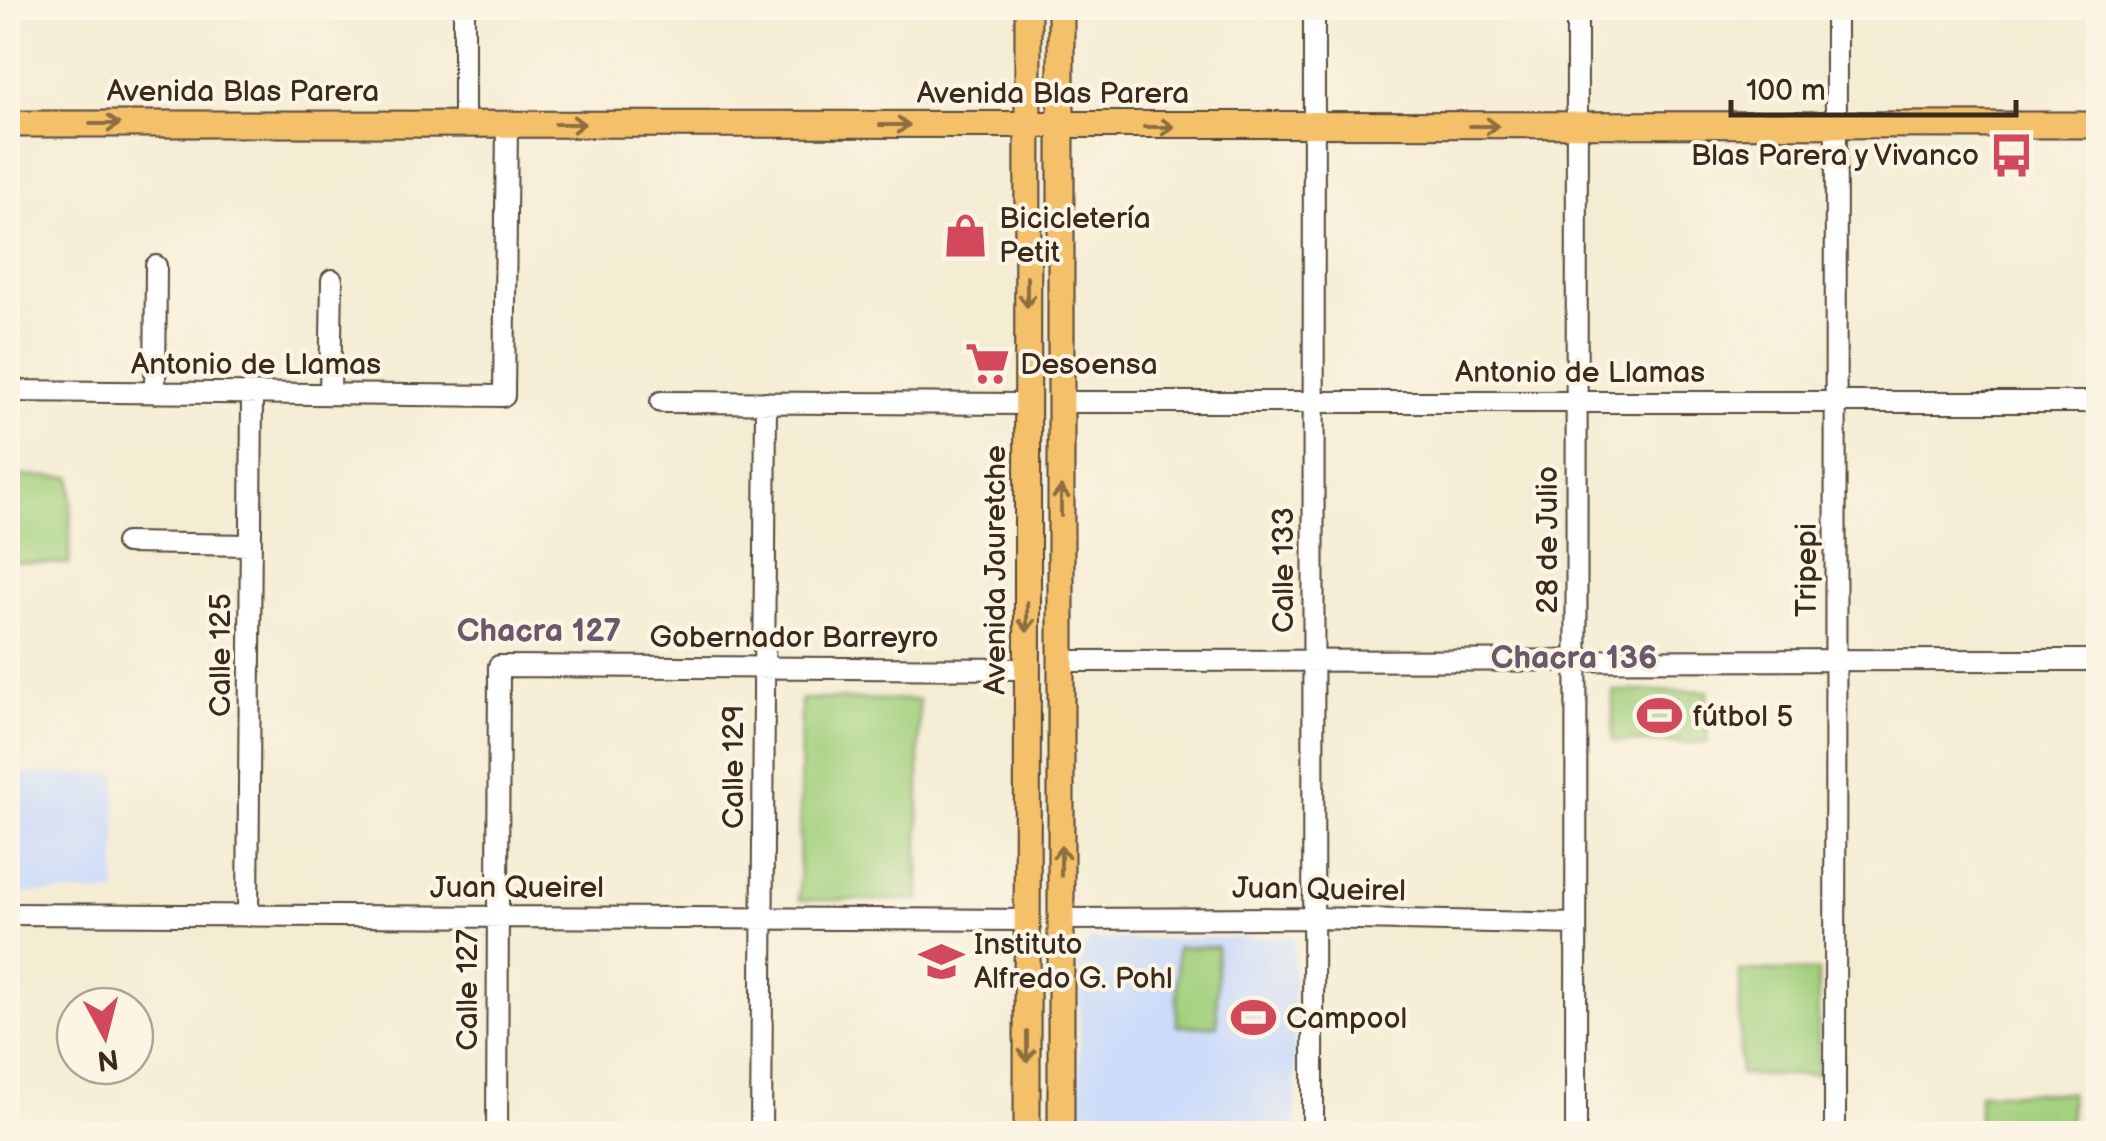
<svg xmlns="http://www.w3.org/2000/svg" width="2106" height="1141" viewBox="0 0 2106 1141" font-family="'Balsamiq Sans',sans-serif">
	<style>
		.built { fill: #ccdbf9 }
		.green { fill: #a2d07d; stroke: #6e7d4e; stroke-width: 2.5 }
		.lines { fill: none; stroke-linecap: round; stroke-linejoin: round }
		.minor-casing { stroke: #574739; stroke-width: 24 }
		.major-casing { stroke: #574739; stroke-width: 29 }
		.minor { stroke: #fff; stroke-width: 20 }
		.major { stroke: #f4c16a; stroke-width: 25 }
		.oneway { stroke: #8e6e40 }
		.labels { text-anchor: middle; stroke-width: 8; stroke-linejoin: round; paint-order: stroke }
		.street-label { font-size: 30px; fill: #3b2a1e; stroke: #fcf5e5 }
		.poi-label { font-size: 30px; fill: #3b2a1e; stroke: #fcf5e5; text-anchor: start }
		.neighbourhood-label { font-size: 32px; font-weight: bold; fill: #6b586a; stroke: #fcf5e5 }
	</style>
	<rect width="100%" height="100%" fill="#fcf5e5"/>
	<filter id="ink" filterUnits="userSpaceOnUse"><feTurbulence type="fractalNoise" baseFrequency=".01" numOctaves="2"/><feDisplacementMap in="SourceGraphic" scale="20" xChannelSelector="R" yChannelSelector="G"/><feConvolveMatrix kernelMatrix="1 2 1 2 8 2 1 2 1" color-interpolation-filters="sRGB"/></filter>
	<filter id="wash" filterUnits="userSpaceOnUse"><feTurbulence type="fractalNoise" baseFrequency=".0048" numOctaves="4" result="noise"/><feDisplacementMap in="SourceGraphic" scale="40" xChannelSelector="R" yChannelSelector="G"/><feGaussianBlur stdDeviation="2.25" result="paint"/><feColorMatrix in="noise" values="0 0 0 0 0 0 0 0 0 0 0 0 0 0 0 0 0 1.4 0 .05"/><feComposite in="paint" operator="in"/></filter>
	<g filter="url(#wash)">
		<rect width="100%" height="100%" fill="#f4ecd3"/>
		<path class="built" d="M117 773 116 893H16L18 774Z
			M1293 937 1296 1133 1079 1134 1080 955 1090 940Z"/>
		<path class="green" d="M16 476 72 477 69 564 14 562Z
			M1708 691 1707 743 1613 741V691Z
			M801 699 919 700V900H799Z
			M1177 947H1217V1026H1177Z
			M1740 971H1818V1075H1740Z
			M1979 1093H2070V1133H1979Z"/>
	</g>
	<g filter="url(#ink)">
		<g class="lines">
			<defs>
				<path id="minor" d="M464 8V124
					M8 391 504 396 507 124
					M155 393 156 266
					M330 394 332 280
					M661 402 1027 404
					M1061 402H2098
					M126 543 251 545
					M1061 661 2098 660
					M8 914 1027 920
					M248 916 252 395
					M1061 919 1313 918 1576 924
					M497 1134 499 666 1027 669
					M761 1134 766 402
					M1313 1134 1314 8
					M1576 1134 1577 8
					M1835 1134 1836 8"/>
				<path id="major" d="M8 124 2098 125
					M1027 1134 1028 8
					M1061 1134V8"/>
			</defs>
			<use href="#minor" class="minor-casing"/>
			<use href="#major" class="major-casing"/>
			<use href="#minor" class="minor"/>
			<use href="#major" class="major"/>
		</g>
		<defs><path id="oneway-shaft" d="M-6 0H5M1.5-3L5.5 0L1.5 3" fill="none" stroke-width="1.6" stroke-linecap="round" stroke-linejoin="round" transform="scale(2.5)"/></defs>
		<g class="oneway">
			<use href="#oneway-shaft" transform="translate(105 124)"/>
			<use href="#oneway-shaft" transform="translate(570 124)"/>
			<use href="#oneway-shaft" transform="translate(895 125)"/>
			<use href="#oneway-shaft" transform="translate(1484 126)"/>
			<use href="#oneway-shaft" transform="translate(1159 127)"/>
			<use href="#oneway-shaft" transform="translate(1027 292) rotate(90)"/>
			<use href="#oneway-shaft" transform="translate(1061 501) rotate(-90)"/>
			<use href="#oneway-shaft" transform="translate(1027 617) rotate(90)"/>
			<use href="#oneway-shaft" transform="translate(1061 861) rotate(-90)"/>
			<use href="#oneway-shaft" transform="translate(1027 1047) rotate(90)"/>
		</g>
	</g>
	<defs>
		<symbol id="bus-bare" viewBox="-9 -9 18 18"><path d="M-5-6H5V4H4V6H2V4H-2V6H-4V4H-5ZM-3.5-4V0h7V-4ZM-3.5 1.2v1.5H-2V1.2ZM2 1.2v1.5H3.5V1.2Z" fill="#d1495b" stroke="#fcf5e5" stroke-width="2.5" paint-order="stroke"/></symbol>
		<symbol id="shop-bare" viewBox="-9 -9 18 18"><path d="M-5-2.5h2.3a2.7 3.5 0 0 1 5.4 0H5L5.5 6h-11ZM-1.5-2.5h3a1.5 2.3 0 0 0-3 0Z" fill="#d1495b" stroke="#fcf5e5" stroke-width="2.5" paint-order="stroke"/></symbol>
		<symbol id="supermarket-bare" viewBox="-9 -9 18 18"><path d="M-6-5.5h2.5l.6 2H6L4.5 2H-2.5L-4.4-4H-6ZM-1.5 3.2a1.3 1.3 0 1 0 .1 0ZM3 3.2a1.3 1.3 0 1 0 .1 0Z" fill="#d1495b" stroke="#fcf5e5" stroke-width="2.5" paint-order="stroke"/></symbol>
		<symbol id="stadium-bare" viewBox="-9 -9 18 18"><path d="M0-5a6.5 5 0 1 0 0 10a6.5 5 0 1 0 0-10ZM-3.5-1.8h7v3.6h-7Z" fill="#d1495b" stroke="#fcf5e5" stroke-width="2.5" paint-order="stroke"/></symbol>
		<symbol id="school-bare" viewBox="-9 -9 18 18"><path d="M0-5L7-2L0 1L-7-2ZM-4 1L0 2.5L4 1V4Q0 6-4 4Z" fill="#d1495b" stroke="#fcf5e5" stroke-width="2.5" paint-order="stroke"/></symbol>
	</defs>
	<g fill-rule="evenodd">
		<use href="#bus-bare" x="1980" y="124" width="63" height="63"/>
		<use href="#shop-bare" x="934" y="204" width="63" height="63"/>
		<use href="#supermarket-bare" x="956" y="332" width="63" height="63"/>
		<use href="#stadium-bare" x="1628" y="684" width="63" height="63"/>
		<use href="#school-bare" x="910" y="930" width="63" height="63"/>
		<use href="#stadium-bare" x="1222" y="986" width="63" height="63"/>
	</g>
	<g class="labels">
		<g class="street-label">
			<text x="243" y="101">Avenida Blas Parera</text>
			<text x="1053" y="103">Avenida Blas Parera</text>
			<text x="256" y="374">Antonio de Llamas</text>
			<text x="1580" y="382">Antonio de Llamas</text>
			<text transform="translate(1547 540) rotate(-90)" y="10">28 de Julio</text>
			<text transform="translate(995 570) rotate(-90)" y="10">Avenida Jauretche</text>
			<text transform="translate(1283 570) rotate(-90)" y="10">Calle 133</text>
			<text transform="translate(1806 570) rotate(-90)" y="10">Tripepi</text>
			<text x="794" y="647">Gobernador Barreyro</text>
			<text transform="translate(220 655) rotate(-90)" y="10">Calle 125</text>
			<text transform="translate(733 767) rotate(-90)" y="10">Calle 129</text>
			<text x="517" y="897">Juan Queirel</text>
			<text transform="translate(1319 889) rotate(1)" y="10">Juan Queirel</text>
			<text transform="translate(467 990) rotate(-90)" y="10">Calle 127</text>
		</g>
		<g class="poi-label">
			<text x="1979" y="165" text-anchor="end">Blas Parera y Vivanco</text>
			<text x="999" y="228">Bicicletería<tspan x="999" dy="34">Petit</tspan></text>
			<text x="1020" y="374">Desoensa</text>
			<text x="1693" y="726">fútbol 5</text>
			<text x="974" y="954">Instituto<tspan x="974" dy="34">Alfredo G. Pohl</tspan></text>
			<text x="1286" y="1028">Campool</text>
		</g>
		<g class="neighbourhood-label">
			<text x="539" y="641">Chacra 127</text>
			<text x="1574" y="668">Chacra 136</text>
		</g>
	</g>
	<rect width="2106" height="1141" fill="none" stroke="#fcf5e5" stroke-width="40"/>
	<g transform="translate(105 1036) rotate(173)"><circle r="48" fill="#fcf5e5" stroke="#afa495" stroke-width="2.5"/>
	<path d="M0-8L18 38L0 25L-18 38Z" fill="#d1495b"/>
	<text y="-15" font-size="28" font-weight="bold" text-anchor="middle" fill="#3b2a1e">N</text>
	</g>
	<path d="M1731 100v15h285v-15" fill="none" stroke="#3b2a1e" stroke-width="5"/>
	<text x="1746" y="100" font-size="30" fill="#3b2a1e" stroke="#fcf5e5" stroke-width="8" paint-order="stroke">100 m</text>
</svg>
